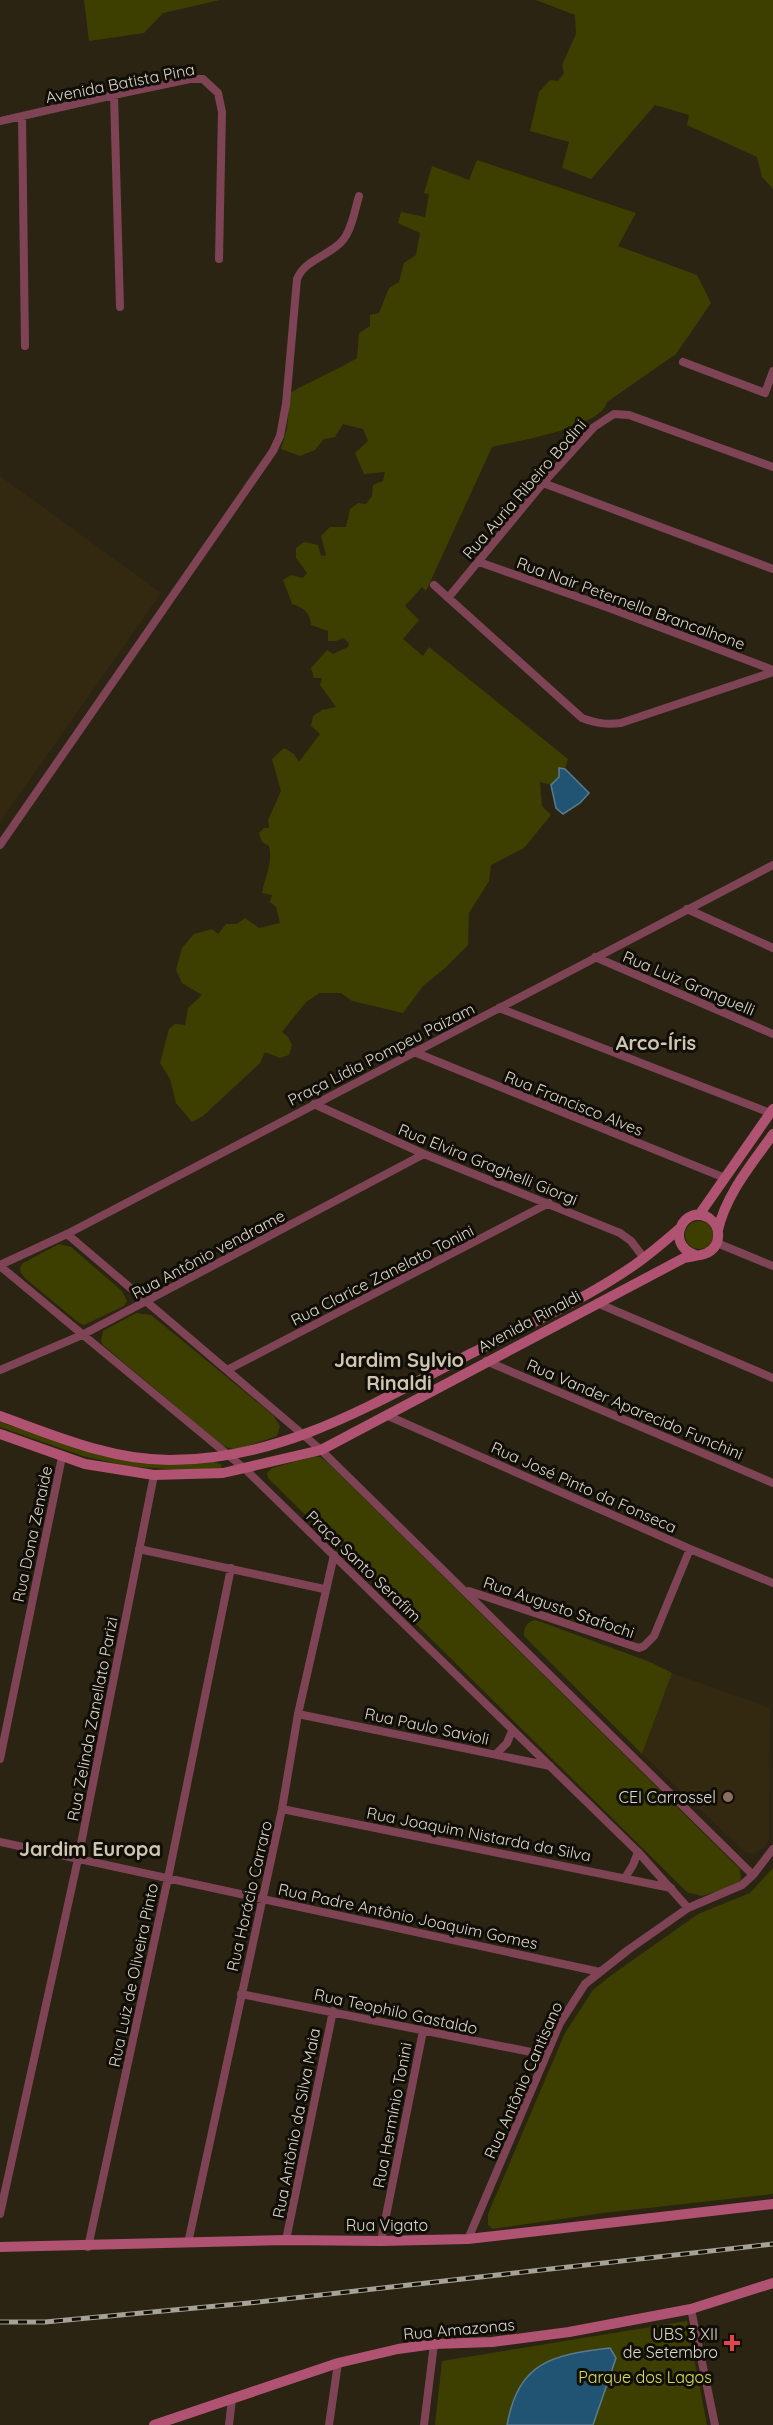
<svg xmlns="http://www.w3.org/2000/svg" width="773" height="2425" viewBox="0 0 773 2425" font-family="Quicksand,sans-serif">
	<style>
		.built { fill: #332911 }
		.green { fill: #3d3f00 }
		.water { fill: #215372; stroke: #5a7b8e; stroke-width: 1.5 }
		.lines { fill: none; stroke-linecap: round; stroke-linejoin: round }
		.street { stroke: #7e4456; stroke-width: 8 }
		.secondary { stroke: #b05372; stroke-width: 10 }
		.rail-casing { stroke: #a7a295; stroke-width: 5 }
		.rail { stroke: #110e07; stroke-width: 3; stroke-dasharray: 9; stroke-linecap: butt }
		.education-dot { fill: #8d6e63; stroke: #110e07; stroke-width: 2 }
		.health-dot { fill: #e0444e; stroke: #110e07; stroke-width: 2 }
		.labels { text-anchor: middle; stroke-width: 6; stroke-linejoin: round; paint-order: stroke }
		.street-label { font-size: 16px; fill: #ded9ce; stroke: #110e07 }
		.poi-label { font-size: 16px; fill: #ded9ce; stroke: #110e07; text-anchor: end }
		.park-label { font-size: 16px; fill: #d9e05c; stroke: #110e07 }
		.quarter-label { font-size: 20px; font-weight: bold; fill: #cfc6b1; stroke: #110e07 }
	</style>
	<rect width="100%" height="100%" fill="#2b2413"/>
	<path class="built" d="M0 476 161 593 0 822Z
		M672 1673 770 1708 769 1839 765 1847 758 1851 752 1854 745 1852 642 1754Z"/>
	<path class="green" d="M84 0H220L163 13 144 33 89 41Z
		M536 0H773V189L762 177 757 157 687 125 689 115 655 105 591 179 562 168 569 142 530 131 539 92 550 80 558 81 564 73 562 65 576 34 575 15Z
		M477 160 636 213 618 246 697 275 711 303 676 354 607 402C601 428 516 441 492 447L426 591 422 587 405 606 419 620 403 639 423 656 429 647 568 759 565 769 559 768V777L551 785 540 782 542 806 551 815 524 848 491 865 489 881 469 913 468 945 445 968 423 986 403 1013 352 1001 341 993H320L306 1002 282 1032 288 1037 292 1045 289 1055 280 1058 265 1052 260 1063 203 1116 192 1122 176 1103 170 1079 160 1063 169 1029 175 1024 185 1025 188 1008 202 995 182 983 176 970 182 948 194 934 212 929 218 934 226 924H237L245 918 259 928 280 923 276 907 270 902 272 895 262 893C265 876 273 863 269 846L262 842 259 833 264 828H269L268 820 281 791 272 759 284 748 294 754 299 762 320 734 311 726 313 716 322 710 336 707 320 685 322 678H314L311 668 327 650 333 654 348 647 349 643 343 638 336 641H328V631L311 625C310 612 304 608 292 604L283 580 291 575 303 578 307 573 296 558V548L304 542 318 545 321 556 326 555 321 536 330 527H346L350 509 358 503 366 504 372 496 373 485 383 481 385 472 364 474 355 453 368 441 363 429 343 424 335 437 324 439 315 450 300 456 281 449 287 429 290 393C312 380 335 371 357 358L359 333 370 326V315L379 313 389 288 399 282 404 263 416 255 420 233 398 223 401 212 425 217 429 194 424 193 432 166 469 180Z
		M685 1235a14 14 0 1 1 28 0a14 14 0 1 1-28 0Z
		M59 1244 71 1247 122 1291 127 1301 124 1306 84 1325 79 1323 26 1279 21 1273 20 1268 23 1263Z
		M136 1313 151 1315 273 1415 280 1426 277 1436 236 1450 223 1446 103 1345 101 1341 103 1331Z
		M0 1422 74 1448 115 1459 213 1462 221 1464 222 1468 180 1470 127 1466 83 1456 0 1427Z
		M314 1456 320 1457 326 1461 740 1869 741 1880 736 1885 702 1896 687 1892 268 1478 267 1473 272 1468Z
		M536 1620 650 1662 672 1673 642 1754 524 1636C523 1627 528 1621 536 1620Z
		M773 1868V2194L603 2213 493 2229 488 2225V2214L565 2033 593 1990 609 1977 698 1914 750 1893Z
		M687 2321 707 2425H435L442 2361Z"/>
	<path class="water" d="M559 768 565 769 589 793 580 803 563 814 556 808 551 785 559 777Z
		M610 2348 616 2358 593 2425H507C519 2361 552 2355 610 2348Z"/>
	<g class="lines">
		<path class="street" d="M114 95 120 307
			M22 116 25 346
			M0 121 123 93 190 79H203L218 93 222 112 219 259
			M683 362 765 393 773 371
			M543 483 773 569
			M479 562 609 608 773 670
			M434 585 582 718C596 723 606 725 621 723L773 672
			M448 598 543 483 594 427 614 414 629 415 773 467
			M0 845 273 451 280 436 286 404 297 279C305 259 330 256 343 240 352 229 355 209 359 196
			M687 909 773 948
			M595 957 773 1034
			M499 1008 773 1114
			M414 1052 725 1178
			M314 1104 424 1154 620 1233 631 1241 644 1258
			M67 1234 321 1450 753 1875
			M717 1243 773 1266
			M0 1265 67 1234 773 865
			M0 1266 245 1469 638 1852 688 1908
			M597 1303 773 1378
			M486 1361 773 1483
			M0 1370 82 1335 424 1154
			M227 1370 549 1203
			M386 1415 690 1549 773 1583
			M139 1549 324 1589
			M469 1591 639 1648 644 1646 654 1636 690 1549
			M298 1714 550 1766
			M496 1754 507 1743 512 1731
			M0 1759 62 1457
			M282 1809 671 1888
			M0 1842 600 1972
			M625 1878 633 1865 638 1852
			M241 1994 546 2055
			M0 2214 78 1859 154 1475
			M468 2239 560 2023 585 1984 628 1950 688 1908 742 1885 753 1875 773 1849
			M286 2240 333 2011
			M381 2241 423 2031
			M188 2243 282 1809 298 1714 334 1555
			M88 2247 168 1878 231 1568
			M691 2309 715 2425
			M229 2425 232 2399
			M329 2425 338 2363
			M424 2425 434 2344"/>
		<path class="secondary" d="M699 1215 773 1109
			M718 1230C726 1194 752 1164 773 1134
			M0 1416C55 1436 111 1460 170 1460 284 1460 376 1402 474 1352 527 1325 584 1300 633 1266 649 1255 664 1242 679 1229
			M0 1434 85 1464 154 1475 223 1473 321 1450 684 1258C691 1256 700 1256 707 1253 721 1246 722 1227 709 1218 685 1203 663 1243 695 1255
			M0 2247 286 2240 381 2241 468 2239 773 2204
			M154 2425 338 2363 398 2349 434 2344 492 2342 569 2332 691 2309 773 2283"/>
		<defs>
			<path id="rail" d="M0 2322H45L249 2303 773 2244"/>
		</defs>
		<use href="#rail" class="rail-casing"/>
		<use href="#rail" class="rail"/>
	</g>
	<circle class="education-dot" cx="728" cy="1797" r="6"/>
	<path class="health-dot" d="M729 2334h6v6h6v6h-6v6h-6v-6h-6v-6h6z"/>
	<g class="labels">
		<g class="street-label">
			<text transform="translate(120 83) rotate(-11)" y="6">Avenida Batista Pina</text>
			<text transform="translate(524 489) rotate(-49)" y="6">Rua Auria Ribeiro Bodini</text>
			<text transform="translate(631 603) rotate(20)" y="6">Rua Nair Peternella Brancalhone</text>
			<text transform="translate(689 983) rotate(23)" y="6">Rua Luiz Granguelli</text>
			<text transform="translate(381 1054) rotate(-27)" y="6">Praça Lídia Pompeu Paizam</text>
			<text transform="translate(574 1103) rotate(22)" y="6">Rua Francisco Alves</text>
			<text transform="translate(488 1164) rotate(22)" y="6">Rua Elvira Graghelli Giorgi</text>
			<text transform="translate(208 1254) rotate(-28)" y="6">Rua Antônio vendrame</text>
			<text transform="translate(382 1275) rotate(-27)" y="6">Rua Clarice Zanelato Tonini</text>
			<text transform="translate(529 1321) rotate(-28)" y="6">Avenida Rinaldi</text>
			<text transform="translate(635 1409) rotate(23)" y="6">Rua Vander Aparecido Funchini</text>
			<text transform="translate(584 1487) rotate(24)" y="6">Rua José Pinto da Fonseca</text>
			<text transform="translate(32 1534) rotate(-78)" y="6">Rua Dona Zenaide</text>
			<text transform="translate(364 1566) rotate(44)" y="6">Praça Santo Serafim</text>
			<text transform="translate(559 1607) rotate(19)" y="6">Rua Augusto Stafochi</text>
			<text transform="translate(92 1719) rotate(-79)" y="6">Rua Zelinda Zanellato Parizi</text>
			<text transform="translate(427 1726) rotate(12)" y="6">Rua Paulo Savioli</text>
			<text transform="translate(479 1834) rotate(11)" y="6">Rua Joaquim Nistarda da Silva</text>
			<text transform="translate(249 1896) rotate(-77)" y="6">Rua Horácio Carraro</text>
			<text transform="translate(408 1916) rotate(12)" y="6">Rua Padre Antônio Joaquim Gomes</text>
			<text transform="translate(133 1975) rotate(-78)" y="6">Rua Luiz de Oliveira Pinto</text>
			<text transform="translate(396 2011) rotate(12)" y="6">Rua Teophilo Gastaldo</text>
			<text transform="translate(523 2080) rotate(-66)" y="6">Rua Antônio Cantisano</text>
			<text transform="translate(392 2115) rotate(-79)" y="6">Rua Hermínio Tonini</text>
			<text transform="translate(296 2123) rotate(-79)" y="6">Rua Antônio da Silva Maia</text>
			<text x="387" y="2231">Rua Vigato</text>
			<text transform="translate(459 2329) rotate(-5)" y="6">Rua Amazonas</text>
		</g>
		<g class="poi-label">
			<text x="716" y="1803">CEI Carrossel</text>
			<text x="718" y="2340">UBS 3 XII<tspan x="718" dy="18">de Setembro</tspan></text>
		</g>
		<g class="park-label">
			<text x="645" y="2383">Parque dos Lagos</text>
		</g>
		<g class="quarter-label">
			<text x="656" y="1050">Arco-Íris</text>
			<text x="399" y="1367">Jardim Sylvio<tspan x="399" dy="23">Rinaldi</tspan></text>
			<text x="90" y="1856">Jardim Europa</text>
		</g>
	</g>
</svg>
